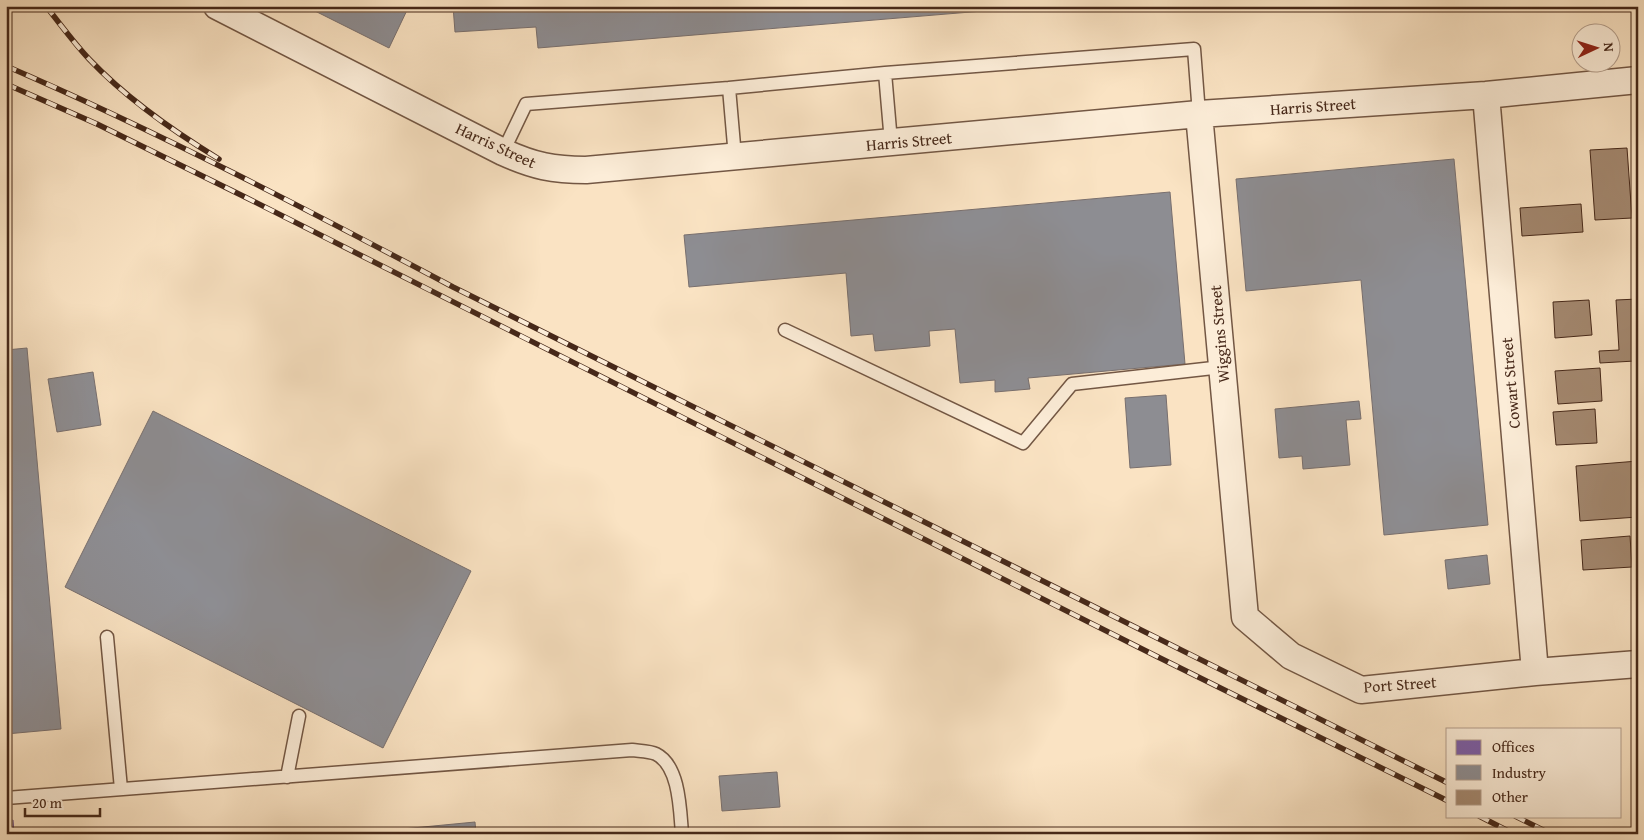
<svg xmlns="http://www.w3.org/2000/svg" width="1644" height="840" viewBox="0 0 1644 840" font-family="'Gentium Book Plus',serif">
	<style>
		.offices { fill: #7b5ea7; stroke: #6b4e7c }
		.industry { fill: #8d8d92; stroke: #786f6e }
		.building { fill: #a48971; stroke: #462819 }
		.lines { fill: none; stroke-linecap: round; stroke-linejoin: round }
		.lane-casing { stroke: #735744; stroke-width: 15 }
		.street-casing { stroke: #735744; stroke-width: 29 }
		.lane { stroke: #fcedd8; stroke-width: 12 }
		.street { stroke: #fcedd8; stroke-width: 26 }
		.rail-casing { stroke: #462819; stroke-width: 5.5 }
		.rail { stroke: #fcedd8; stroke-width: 4; stroke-dasharray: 11; stroke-linecap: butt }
		.labels { text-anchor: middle; stroke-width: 5; stroke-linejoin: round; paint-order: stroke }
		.street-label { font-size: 16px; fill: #462819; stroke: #fcedd8 }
	</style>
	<rect width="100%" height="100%" fill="#fae3c3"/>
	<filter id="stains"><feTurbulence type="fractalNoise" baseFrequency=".004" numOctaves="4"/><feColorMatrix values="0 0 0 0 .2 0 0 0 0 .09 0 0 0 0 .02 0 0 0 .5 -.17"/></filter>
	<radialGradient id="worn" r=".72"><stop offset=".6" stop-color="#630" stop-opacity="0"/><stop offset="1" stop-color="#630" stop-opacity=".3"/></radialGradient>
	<path class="offices" d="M13 820 14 834H6V821Z"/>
	<path class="industry" d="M305 6H409L389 48Z
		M453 6H1043L538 48 536 27 455 32Z
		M1454 159 1488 525 1384 535 1361 280 1246 291 1236 179Z
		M1170 192 1185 364 1028 378 1030 389 995 392V380L960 383 955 329 929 331 930 346 875 351 873 334 851 336 846 273 689 287 684 235Z
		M27 348 61 729 6 734V350Z
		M93 372 101 425 57 432 48 379Z
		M1166 395 1171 465 1130 468 1125 398Z
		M1359 401 1361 419 1346 420 1350 465 1303 469 1302 456 1279 458 1275 409Z
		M153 411 471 571 383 748 65 587Z
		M1487 555 1490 584 1448 589 1445 560Z
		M777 772 780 807 722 811 719 776Z
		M475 822 476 834H350Z"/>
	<path class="building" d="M1627 148 1632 218 1595 220 1590 150Z
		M1581 204 1583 232 1522 236 1520 208Z
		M1638 299V345H1634L1635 361 1600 363 1599 351 1619 350 1616 300Z
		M1589 300 1592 335 1555 338 1553 302Z
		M1600 368 1602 401 1558 404 1555 371Z
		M1595 409 1597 443 1556 445 1553 412Z
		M1638 461V517L1580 521 1576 466Z
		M1630 536 1632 567 1583 570 1581 540Z"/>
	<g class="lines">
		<defs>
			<path id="lane" d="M729 88 885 73
				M891 142 885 73 1194 49 1199 114
				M503 152 526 104 729 88 735 157
				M785 330 1023 443 1072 384 1222 367
				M107 637 121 789
				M287 777 299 716
				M6 798 632 750C639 751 650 751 656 754 680 766 680 811 682 834"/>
			<path id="street" d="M217 6 503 152C534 166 553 170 586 170L1199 114 1486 95 1638 80
				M1486 95 1535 672
				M1199 114 1245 617 1291 656 1361 690 1535 672 1638 664"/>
		</defs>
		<use href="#lane" class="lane-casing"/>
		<use href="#street" class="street-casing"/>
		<use href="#lane" class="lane"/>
		<use href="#street" class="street"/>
		<defs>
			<path id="rail" d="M46 6C60 24 74 43 89 59 127 99 173 131 219 159
				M6 66C159 132 306 209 453 287L1448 783
				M6 84 97 124 245 197 1158 657 1448 801
				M1479 816 1514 834
				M1515 816 1551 834"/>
		</defs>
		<use href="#rail" class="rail-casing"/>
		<use href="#rail" class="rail"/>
	</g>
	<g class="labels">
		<g class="street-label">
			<text transform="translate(1313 106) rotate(-4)" y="6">Harris Street</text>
			<text transform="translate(909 141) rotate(-5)" y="6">Harris Street</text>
			<text transform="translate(496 145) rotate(25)" y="6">Harris Street</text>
			<text transform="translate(1219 334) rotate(-95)" y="6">Wiggins Street</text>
			<text transform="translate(1510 383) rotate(-95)" y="6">Cowart Street</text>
			<text transform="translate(1400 684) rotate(-4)" y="6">Port Street</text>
		</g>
	</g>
	<rect width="1644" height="840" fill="none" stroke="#fae3c3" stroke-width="25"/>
	<rect x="8" y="8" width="1629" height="825" fill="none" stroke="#462819" stroke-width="2.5"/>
	<rect x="12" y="12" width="1619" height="815" fill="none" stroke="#462819"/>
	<rect x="1446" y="728" width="175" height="90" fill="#fcedd8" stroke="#b39e8c"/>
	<rect x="1456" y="740" width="25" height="15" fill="#7b5ea7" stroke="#b39e8c"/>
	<text x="1492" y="752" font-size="15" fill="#462819">Offices</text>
	<rect x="1456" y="765" width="25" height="15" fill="#8d8d92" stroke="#b39e8c"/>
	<text x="1492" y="778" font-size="15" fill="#462819">Industry</text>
	<rect x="1456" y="790" width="25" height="15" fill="#a48971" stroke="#b39e8c"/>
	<text x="1492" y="802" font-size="15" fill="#462819">Other</text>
	<g transform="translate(1596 48) rotate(86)"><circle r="24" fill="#fcedd8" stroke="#b39e8c"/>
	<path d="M0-4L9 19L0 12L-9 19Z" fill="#8f2418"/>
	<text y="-8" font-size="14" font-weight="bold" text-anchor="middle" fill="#462819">N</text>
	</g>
	<path d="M25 808v8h75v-8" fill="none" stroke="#462819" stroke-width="2.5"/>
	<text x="32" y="808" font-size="15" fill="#462819" stroke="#fcedd8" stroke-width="4" paint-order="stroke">20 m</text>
	<rect width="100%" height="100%" filter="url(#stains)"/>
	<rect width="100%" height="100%" fill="url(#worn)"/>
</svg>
